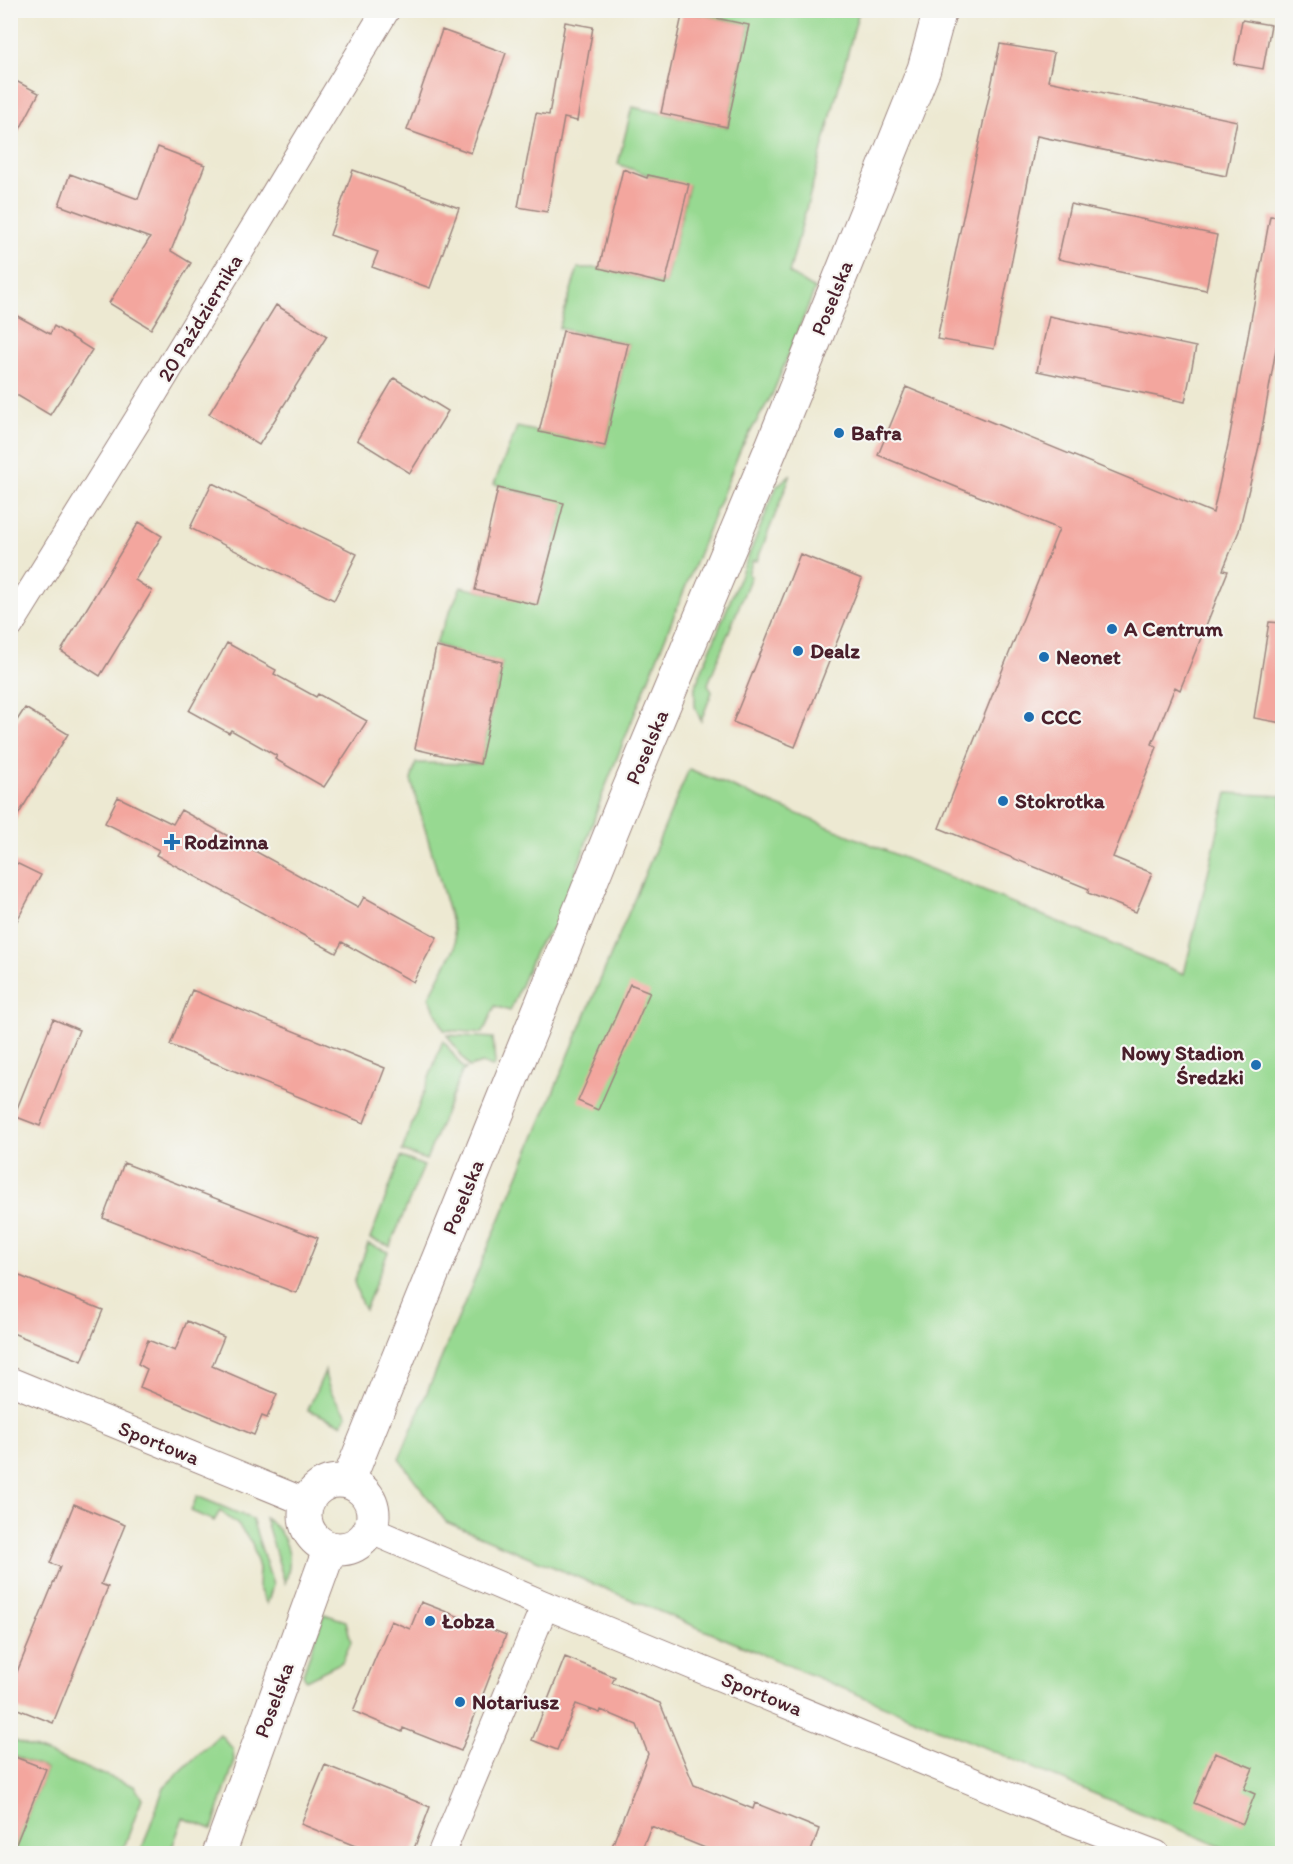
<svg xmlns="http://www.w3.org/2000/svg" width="1293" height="1864" viewBox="0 0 1293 1864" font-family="Itim,sans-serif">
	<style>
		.green { fill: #97d991; stroke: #707c5e; stroke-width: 1.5 }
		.building { fill: #f3a69e }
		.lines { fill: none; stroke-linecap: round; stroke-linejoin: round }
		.street-casing { stroke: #9c847e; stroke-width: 29 }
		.secondary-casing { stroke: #9c847e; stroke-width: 35 }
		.street { stroke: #fff; stroke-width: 27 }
		.secondary { stroke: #fff; stroke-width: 33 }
		.poi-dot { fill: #1f6fb2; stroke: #f6f6f2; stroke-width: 2 }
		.labels { text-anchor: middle; stroke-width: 4.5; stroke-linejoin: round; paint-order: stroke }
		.street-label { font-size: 21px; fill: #4a1f2b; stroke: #f6f6f2 }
		.poi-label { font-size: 21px; font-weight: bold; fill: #4a1f2b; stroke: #f6f6f2; text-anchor: start }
	</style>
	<rect width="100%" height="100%" fill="#f6f6f2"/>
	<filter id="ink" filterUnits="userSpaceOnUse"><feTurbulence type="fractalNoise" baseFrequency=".0167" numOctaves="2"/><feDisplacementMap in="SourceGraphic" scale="12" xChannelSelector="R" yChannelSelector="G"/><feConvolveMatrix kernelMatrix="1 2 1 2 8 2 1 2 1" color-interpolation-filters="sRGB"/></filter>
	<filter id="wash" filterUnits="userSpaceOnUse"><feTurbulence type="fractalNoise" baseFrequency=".008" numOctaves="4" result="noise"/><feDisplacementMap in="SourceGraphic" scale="24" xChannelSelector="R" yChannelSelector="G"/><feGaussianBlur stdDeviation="1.35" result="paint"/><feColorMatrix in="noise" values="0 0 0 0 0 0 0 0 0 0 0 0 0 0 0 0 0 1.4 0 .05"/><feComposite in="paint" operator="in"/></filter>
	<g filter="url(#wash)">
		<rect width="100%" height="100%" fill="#ede9d2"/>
		<path class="green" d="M682 11H859L789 273 815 289 772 395 741 448 603 793 559 921 538 945 510 1011 495 1006 483 1033 444 1030 429 997 455 947 454 930 411 780 416 763 480 764 502 662 461 653 435 644 461 587 537 604 564 504 494 484 517 427 605 446 628 344 559 328 578 268H599L665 284 689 185 648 175 618 164 632 107 727 127 749 25Z
			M791 474 757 561 753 560 748 574 751 576 708 684 712 692 701 721 695 706V687L777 486Z
			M689 769 1184 974 1227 793 1282 796V1853H1236L446 1522 399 1459Z
			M447 1035 493 1038 495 1065 492 1067 482 1063 469 1067Z
			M443 1040 463 1068 466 1069 462 1072 426 1160 402 1151Z
			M401 1157 424 1166 390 1246 370 1239Z
			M368 1244 388 1252 365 1310 362 1305 354 1282Z
			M325 1371C327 1389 335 1400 347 1414L342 1424 308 1410Z
			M197 1496 252 1519 273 1585 267 1604 258 1587 259 1568 252 1543 238 1525 220 1511 214 1521 191 1511Z
			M265 1518C287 1533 295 1557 285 1583Z
			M324 1614 346 1621 351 1642 342 1662 306 1680 303 1674Z
			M220 1734 233 1749 234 1763 212 1829 183 1818 170 1853 140 1854 164 1787Z
			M10 1739 134 1786 142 1798 122 1853H12L46 1769 11 1755Z"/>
		<g id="blocks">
			<path class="building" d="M683 11 749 25 727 127 661 113Z
				M1242 20 1271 25 1263 69 1234 64Z
				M565 22 593 27 577 121 564 118 547 212 518 207 536 113 549 115Z
				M442 30 506 53 471 153 407 130Z
				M1000 44 1054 53 1048 81 1237 121 1226 176 1037 136 994 349 937 339Z
				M10 78 39 93 10 148Z
				M158 147 205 165 171 251 191 263 151 329 109 303 150 238 59 205 70 174 138 199Z
				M623 169 647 178 648 175 689 184 665 284 599 268Z
				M353 170 459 208 430 288 372 267 378 252 330 235Z
				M1070 204 1217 235 1206 290 1058 259Z
				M1270 216 1282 217V315L1259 446 1239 531 1223 570 1228 571 1180 690 1175 687 1152 744 1157 747 1113 857 1152 873 1136 912 1088 893 1089 889 939 828 1059 529 878 455 906 387 1213 513 1229 440Z
				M276 305 327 336 259 445 209 414Z
				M10 312 50 334 54 326 92 350 50 415 10 391Z
				M1049 316 1196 347 1185 402 1037 371Z
				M563 331 628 344 605 446 539 432Z
				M394 378 448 411 410 473 357 440Z
				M212 483 357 554 334 600 190 528Z
				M498 488 564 503 537 605 475 590Z
				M139 522 162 536 135 580 152 591 100 676 61 651Z
				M800 554 862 579 795 747 733 722Z
				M1269 622 1282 623V723L1254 718Z
				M227 643 276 670 274 674 316 697 318 694 367 721 324 787 275 759 277 756 231 730 229 733 189 711Z
				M436 647 502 662 480 764 415 749Z
				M25 708 68 734 10 828V731Z
				M118 797 173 824 181 810 358 908 364 897 437 937 413 982 342 942 336 953 156 855 159 850 105 823Z
				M10 860 41 875 10 934Z
				M630 984 650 992 598 1110 578 1101Z
				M192 990 385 1068 364 1123 170 1045Z
				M53 1019 79 1030 40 1126 14 1116Z
				M124 1163 318 1238 296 1293 103 1218Z
				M10 1272 103 1310 82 1361 10 1332Z
				M187 1321 224 1337 212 1366 277 1394 267 1418 262 1416 254 1435 140 1387 147 1369 138 1364 148 1340 175 1351Z
				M74 1504 125 1525 101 1584 108 1587 53 1723 10 1706V1689L60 1567 50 1563Z
				M421 1602 506 1635 461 1751 403 1728 402 1732 353 1711 391 1621 410 1629Z
				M565 1657 615 1677 612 1683 660 1703 694 1785 753 1809 755 1803 819 1829 810 1854H720L651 1826 640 1854H609L648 1754 637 1725 601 1710 600 1713 576 1704 557 1750 532 1740Z
				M1215 1753 1253 1768 1244 1789 1255 1794 1243 1824 1194 1803Z
				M10 1755 46 1769 12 1854H10Z
				M325 1765 430 1807 412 1854H375L301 1824Z"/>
		</g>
	</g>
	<g filter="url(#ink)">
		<use href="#blocks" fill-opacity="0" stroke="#9c847e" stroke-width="1.5"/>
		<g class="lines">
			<defs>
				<path id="street" d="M10 625 137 421 386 10
					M10 1381 308 1503
					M370 1530 545 1605 1057 1816 1156 1854
					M441 1854 545 1605"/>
				<path id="secondary" d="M305 1515a34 34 0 1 1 68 0a34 34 0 1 1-68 0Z
					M348 1482 623 803 773 444 924 69 940 10
					M219 1854 330 1548"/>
			</defs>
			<use href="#street" class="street-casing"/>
			<use href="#secondary" class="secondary-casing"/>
			<use href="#street" class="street"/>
			<use href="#secondary" class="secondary"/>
		</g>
	</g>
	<g class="poi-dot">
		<circle cx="839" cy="433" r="6"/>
		<circle cx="1112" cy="629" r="6"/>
		<circle cx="798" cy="651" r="6"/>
		<circle cx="1044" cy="657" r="6"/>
		<circle cx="1029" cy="717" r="6"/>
		<circle cx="1003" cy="801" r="6"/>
		<path d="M169 833h6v6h6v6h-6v6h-6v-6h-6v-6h6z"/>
		<circle cx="1256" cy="1065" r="6"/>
		<circle cx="430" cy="1621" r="6"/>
		<circle cx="460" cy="1702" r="6"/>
	</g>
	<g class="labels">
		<g class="street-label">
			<text transform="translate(832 298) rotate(-68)" y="7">Poselska</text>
			<text transform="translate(200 318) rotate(-59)" y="7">20 Października</text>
			<text transform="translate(647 747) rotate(-67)" y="7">Poselska</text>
			<text transform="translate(463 1197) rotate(-68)" y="7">Poselska</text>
			<text transform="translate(159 1443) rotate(22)" y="7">Sportowa</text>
			<text transform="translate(762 1694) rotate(22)" y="7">Sportowa</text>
			<text transform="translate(274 1700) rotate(-70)" y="7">Poselska</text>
		</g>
		<g class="poi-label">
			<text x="851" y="440">Bafra</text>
			<text x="1124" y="636">A Centrum</text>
			<text x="810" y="658">Dealz</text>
			<text x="1056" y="664">Neonet</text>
			<text x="1041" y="724">CCC</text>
			<text x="1015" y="808">Stokrotka</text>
			<text x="184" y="849">Rodzinna</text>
			<text x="1244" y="1060" text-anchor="end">Nowy Stadion<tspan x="1244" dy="24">Średzki</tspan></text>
			<text x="442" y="1628">Łobza</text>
			<text x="472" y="1709">Notariusz</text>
		</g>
	</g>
	<rect width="1293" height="1864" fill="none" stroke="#f6f6f2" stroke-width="36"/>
</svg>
